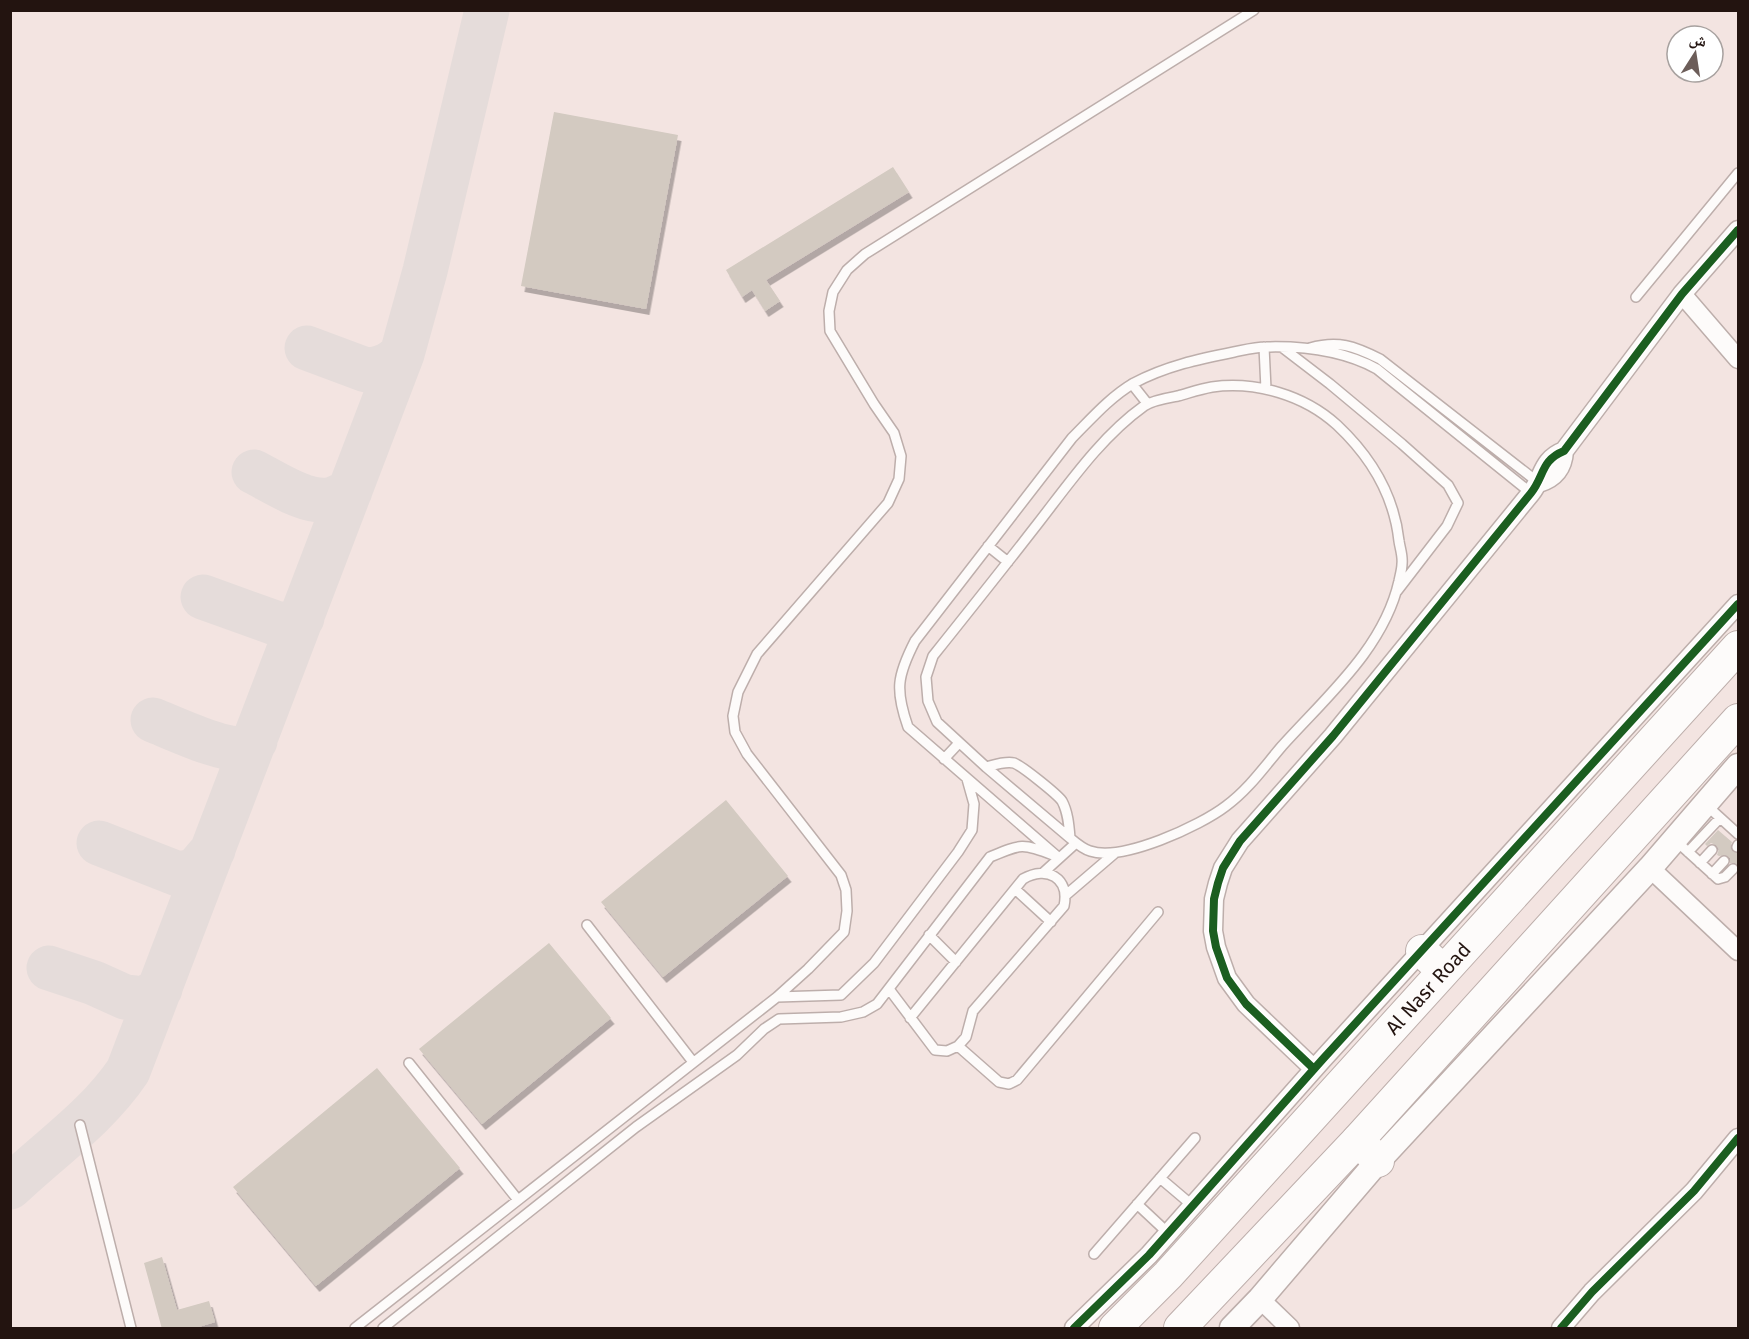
<svg xmlns="http://www.w3.org/2000/svg" width="1749" height="1339" viewBox="0 0 1749 1339" font-family="'Fira Sans','Noto Naskh Arabic',sans-serif">
	<style>
		.lines { fill: none; stroke-linecap: round; stroke-linejoin: round }
		.taxiway { stroke: #e5dcda; stroke-width: 45 }
		.building { fill: #d3cac1; filter: url(#shadow) }
		.lane-casing { stroke: #bdaeab; stroke-width: 12 }
		.street-casing { stroke: #bdaeab; stroke-width: 21 }
		.secondary-casing { stroke: #bdaeab; stroke-width: 27 }
		.highway-casing { stroke: #bdaeab; stroke-width: 34 }
		.lane { stroke: #fdfbfa; stroke-width: 9 }
		.street { stroke: #fdfbfa; stroke-width: 18 }
		.secondary { stroke: #fdfbfa; stroke-width: 24 }
		.highway { stroke: #fdfbfa; stroke-width: 32 }
		.cycleway-casing { stroke: #fff; stroke-width: 11 }
		.cycleway { stroke: #1b5e20; stroke-width: 8 }
		.labels { text-anchor: middle; stroke-width: 5; stroke-linejoin: round; paint-order: stroke }
		.street-label { font-size: 20px; fill: #231410; stroke: #fff }
	</style>
	<defs>
		<filter id="shadow"><feDropShadow dx="3.5" dy="6" stdDeviation="0" flood-color="#0004"/></filter>
	</defs>
	<rect width="100%" height="100%" fill="#f3e4e1"/>
	<g class="lines">
		<path class="taxiway" d="M307 348 366 370C383 369 390 365 402 354
			M254 472C274 482 305 503 328 500 336 499 343 494 350 491
			M203 597 278 624H288L302 618
			M153 720C171 727 226 753 243 748 247 746 251 743 255 741
			M99 843 178 874 195 871 213 850
			M49 968 94 983 125 997 144 999 160 989
			M10 1187C50 1149 97 1117 128 1071L402 354 425 271 487 10"/>
	</g>
	<path class="building" d="M554 112 678 135 646 309 521 286Z
		M893 167 909 192 766 280 780 301 765 311 752 290 742 297 726 270Z
		M726 800 788 876 663 977 601 902Z
		M1718 830 1732 842 1730 847 1732 851 1738 853V865L1735 863H1730V858L1726 855 1719 856 1717 855 1719 849 1716 845 1711 843 1707 846 1705 844Z
		M549 943 611 1018 482 1124 419 1049Z
		M377 1068 460 1168 316 1286 233 1187Z
		M162 1257 177 1310 209 1301 215 1322 192 1329H162L144 1263Z"/>
	<g class="lines">
		<defs>
			<path id="lane" d="M1636 297 1738 173
				M1264 347 1266 389
				M1283 348 1330 384 1402 444 1448 485 1458 503 1447 526 1397 591
				M1310 348C1338 340 1354 346 1380 359L1539 483
				M1132 384 1147 403
				M988 546 1008 562
				M944 759 959 743
				M986 767C994 765 1005 761 1014 763 1022 766 1057 794 1062 801 1068 812 1069 826 1070 838 1076 843 1083 849 1090 851 1122 862 1200 826 1226 806 1249 789 1264 767 1282 746 1326 697 1384 648 1399 581 1400 576 1402 569 1402 564 1403 556 1400 548 1399 541 1394 495 1370 456 1337 425 1304 395 1256 381 1212 387 1200 389 1189 393 1178 396 1167 398 1153 400 1144 406 1102 436 1070 482 1039 522 1004 567 969 611 933 656L926 677 928 701 937 722 986 767 1070 838
				M1705 804 1738 834
				M1675 840 1718 879 1725 877 1733 869
				M1737 847 1738 845
				M1688 852 1720 818
				M1059 858 908 727C895 690 897 676 915 641L1072 438C1091 419 1110 397 1134 383 1166 366 1199 359 1234 352 1244 350 1255 347 1266 347 1303 346 1344 351 1377 369L1531 493
				M1700 863 1712 850
				M1044 872 1076 843
				M1712 874 1724 861
				M1015 889 1051 922
				M1066 895 1115 853
				M587 925 693 1062
				M929 935 956 962
				M889 989 935 1050 947 1051 958 1046 966 1037 973 1011 1064 906C1070 878 1047 865 1023 879L910 1018
				M777 997 841 995 874 963 958 852 972 830 974 804 967 779
				M958 1046 999 1082 1009 1084 1017 1080 1158 912
				M409 1063 518 1200
				M80 1125 131 1328
				M1160 1178 1193 1206
				M1137 1204 1168 1233
				M1094 1254 1195 1138
				M355 1328 777 997 808 969 844 932 847 911 846 890 841 875 747 754 735 732 733 716 738 692 757 654 888 503 899 479 901 456 894 433 874 404 830 331 829 311 833 292 847 270 865 254 1254 10
				M383 1328 636 1127 737 1055 764 1029 779 1019 841 1017 863 1012 877 1004 990 857C1021 844 1022 843 1053 855"/>
			<path id="street" d="M1682 294 1738 359
				M1539 483C1555 478 1563 468 1564 451
				M1650 868 1738 951
				M1314 1069 1246 1004 1227 978 1216 947 1213 931 1214 899 1218 883 1223 868 1240 841 1333 736 1531 493C1544 477 1541 460 1564 451L1682 294 1738 230
				M1260 1299 1290 1328
				M1074 1328 1149 1255 1322 1060 1738 604
				M1561 1328 1592 1292 1694 1191 1738 1138"/>
			<path id="secondary" d="M1232 1328 1260 1299 1378 1161 1650 868 1738 766"/>
			<g id="highway">
				<path d="M1422 951 1443 971"/>
				<path d="M1358 1140 1378 1161"/>
				<path id="s1" d="M1115 1328 1168 1275 1738 647"/>
				<path d="M1180 1328 1358 1140 1738 720"/>
			</g>
		</defs>
		<use href="#lane" class="lane-casing"/>
		<use href="#street" class="street-casing"/>
		<use href="#secondary" class="secondary-casing"/>
		<use href="#highway" class="highway-casing"/>
		<use href="#lane" class="lane"/>
		<use href="#street" class="street"/>
		<use href="#secondary" class="secondary"/>
		<use href="#highway" class="highway"/>
		<defs>
			<path id="cycleway" d="M1314 1069 1246 1004 1227 978 1216 947 1213 931 1214 899 1218 883 1223 868 1240 841 1333 736 1531 493C1544 477 1541 460 1564 451L1682 294 1738 230
				M1074 1328 1149 1255 1322 1060 1738 604
				M1561 1328 1592 1292 1694 1191 1738 1138"/>
		</defs>
		<use href="#cycleway" class="cycleway-casing"/>
		<use href="#cycleway" class="cycleway"/>
	</g>
	<g class="labels">
		<g class="street-label">
			<text dy="7" stroke="none"><textPath href="#s1" startOffset="462">Al Nasr Road</textPath></text>
		</g>
	</g>
	<rect width="1749" height="1339" fill="none" stroke="#231410" stroke-width="24"/>
	<g transform="translate(1695 54) rotate(12)"><circle r="28" fill="#ffffff" stroke="#a7a19f" stroke-width="1.5"/>
	<path d="M0-4.5L10 22L0 15L-10 22Z" fill="#6c5d59"/>
	<text y="-9" font-size="16" font-weight="bold" text-anchor="middle" fill="#231410">ش</text>
	</g>
</svg>
